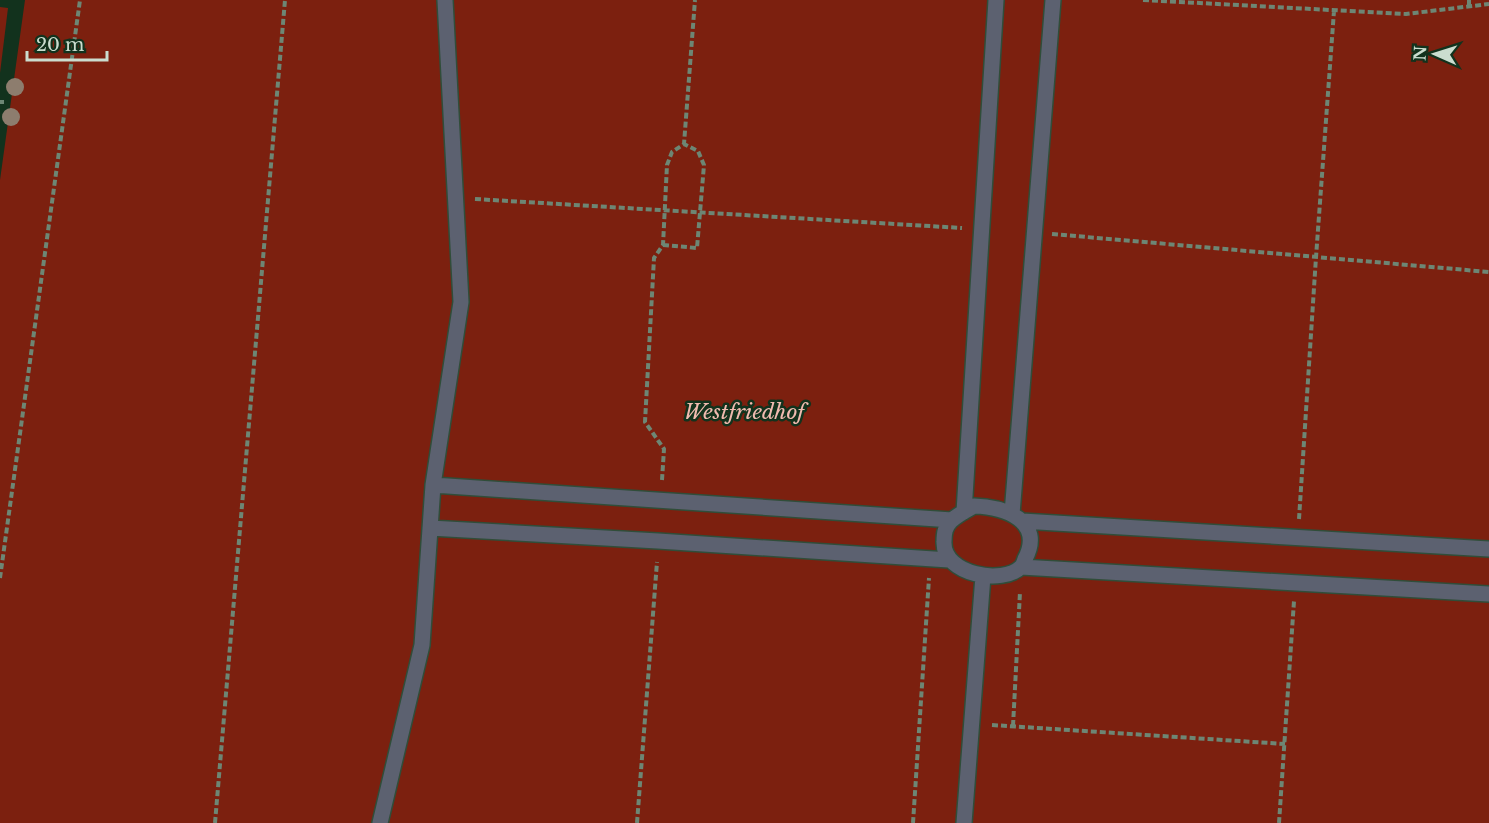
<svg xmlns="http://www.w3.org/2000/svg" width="1489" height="823" viewBox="0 0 1489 823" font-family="'Libre Baskerville',serif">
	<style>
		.green { fill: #7c200f }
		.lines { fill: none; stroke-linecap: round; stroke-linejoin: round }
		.pedestrian-casing { stroke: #304d39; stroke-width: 18 }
		.path { stroke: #6d8674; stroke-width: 4; stroke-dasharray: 6 3; stroke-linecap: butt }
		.pedestrian { stroke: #5c6170; stroke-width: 15 }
		.tree { fill: #8d7d6e }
		.labels { text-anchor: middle; stroke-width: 5; stroke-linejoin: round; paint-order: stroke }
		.park-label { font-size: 21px; font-style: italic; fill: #f1bbb0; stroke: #12321d }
	</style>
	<rect width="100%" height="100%" fill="#12321d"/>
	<path class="green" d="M25 0H1489V823H0V180Z
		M0 7 8 8 0 73Z"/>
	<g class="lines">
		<defs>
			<path id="pedestrian" d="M433 485 952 520
				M974 506C1005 507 1045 521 1025 559 1024 562 1023 565 1021 567 1003 585 943 575 944 542 944 533 945 527 951 521 957 515 967 510 974 506Z
				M964 512 996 0
				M1012 514 1053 0
				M1022 521 1489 549
				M430 528 658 541 949 560
				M1021 567 1489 594
				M380 823 422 645 433 485 461 302 445 0
				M964 823 983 576"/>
		</defs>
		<use href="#pedestrian" class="pedestrian-casing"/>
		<path class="path" d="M1143 0 1406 14 1489 4
			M1469 6V0
			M0 102H4
			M475 199 962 228
			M1052 234 1489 272
			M663 245 697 248 704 165 698 151 684 144
			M662 480 664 449 645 422 654 258 663 245 667 165 672 152 684 144 695 0
			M1299 519 1316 257 1334 11
			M0 578 80 0
			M992 725 1285 744
			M1013 726 1020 592
			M215 823 285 0
			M637 823 657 562
			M913 823 929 578
			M1279 823 1294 601"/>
		<use href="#pedestrian" class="pedestrian"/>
	</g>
	<g class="tree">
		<circle cx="15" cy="87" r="9"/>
		<circle cx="11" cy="117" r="9"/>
	</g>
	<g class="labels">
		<g class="park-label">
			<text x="744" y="419">Westfriedhof</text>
		</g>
	</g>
	<g transform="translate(1435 54) rotate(273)" stroke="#12321d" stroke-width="4.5" paint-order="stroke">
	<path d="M0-4.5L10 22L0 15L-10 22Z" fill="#cbddcf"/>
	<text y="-9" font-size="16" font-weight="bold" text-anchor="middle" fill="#cbddcf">N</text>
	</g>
	<path d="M27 51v9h80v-9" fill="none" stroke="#cbddcf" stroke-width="3"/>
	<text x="36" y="51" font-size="18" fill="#cbddcf" stroke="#12321d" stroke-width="4.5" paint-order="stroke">20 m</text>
</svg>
